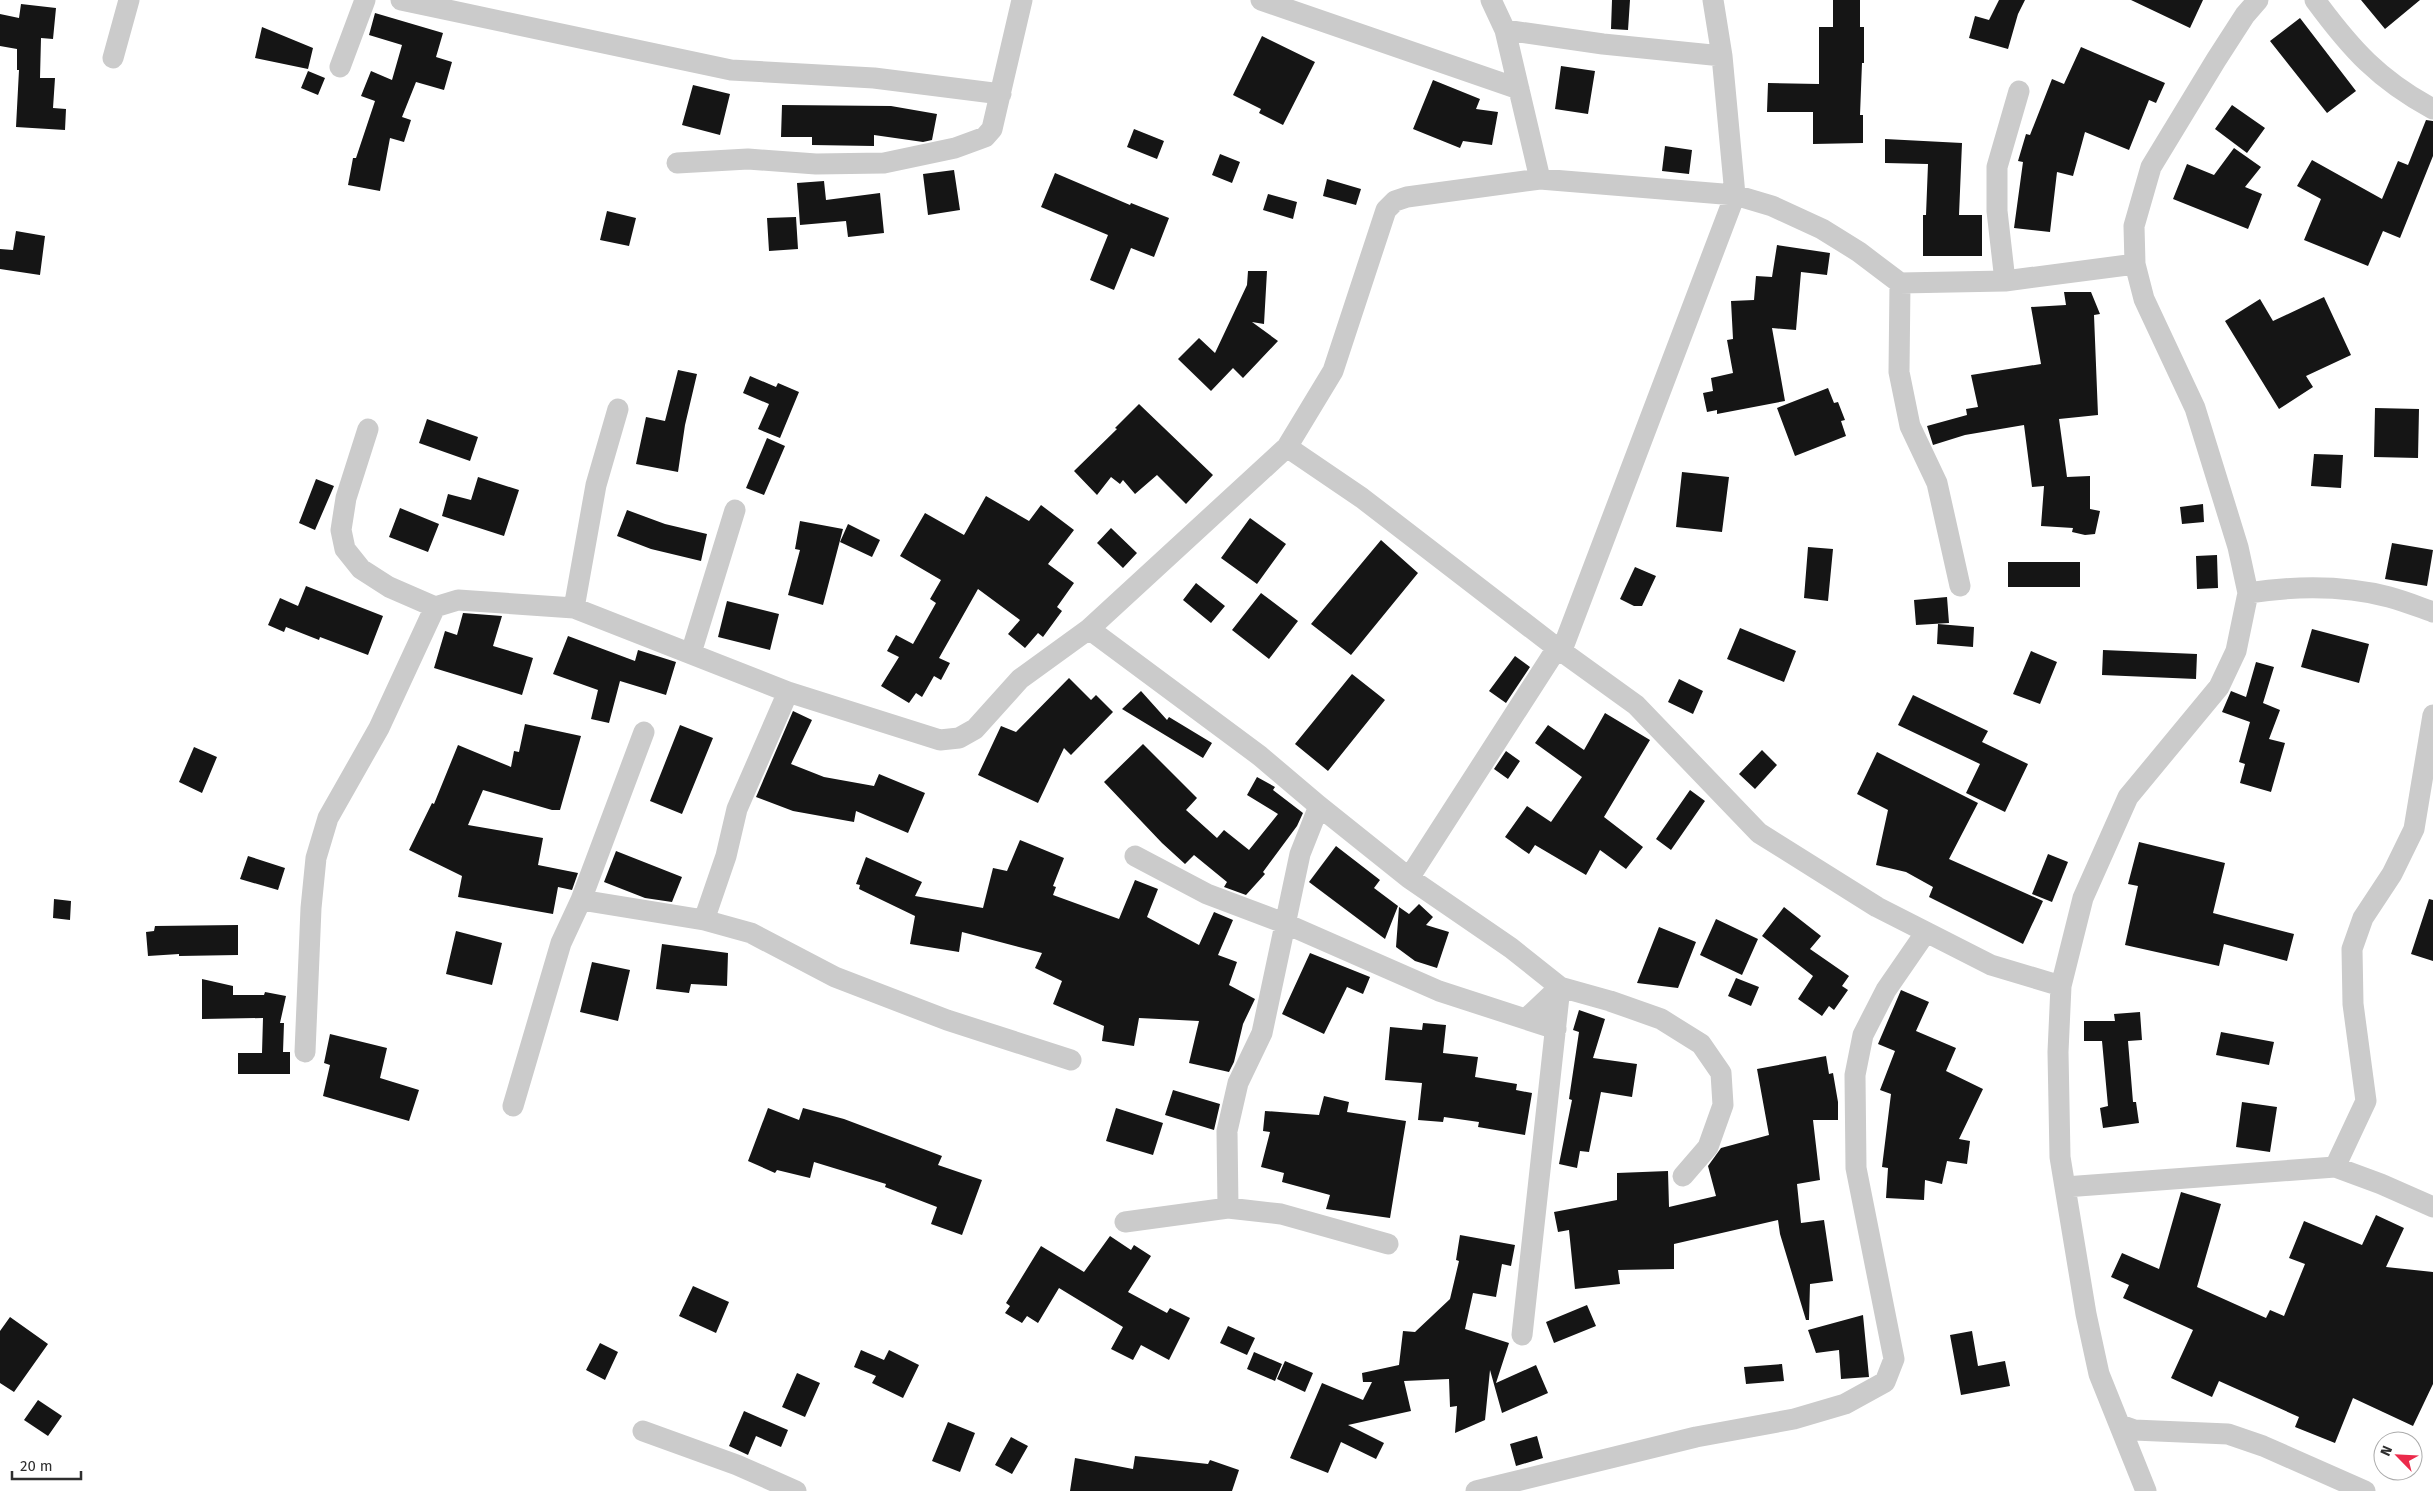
<svg xmlns="http://www.w3.org/2000/svg" width="2433" height="1491" viewBox="0 0 2433 1491" font-family="'Fira Sans',sans-serif">
	<style>
		.building { fill: #151515 }
		.lines { fill: none; stroke-linecap: round; stroke-linejoin: round }
		.minor { stroke: #cbcbcb; stroke-width: 21 }
	</style>
	<rect width="100%" height="100%" fill="#fff"/>
	<path class="building" d="M1612 0H1630L1628 30 1611 29Z
		M1833 0H1860V27H1864V63H1862L1860 115H1863V143L1813 144V112H1767L1768 83 1819 84V27H1833Z
		M1999 0H2025L2018 14 2008 49 1969 38 1975 16 1989 20Z
		M2131 0H2203L2190 28Z
		M2361 0H2420L2385 29Z
		M21 4 56 8 53 39 41 38 40 78H55L53 108 66 109 65 130 16 127 19 70H17V49L0 46V14L19 18Z
		M375 13 443 33 436 57 452 62 444 90 416 82 402 117 411 120 404 142 390 138 380 191 348 185 353 158H356L375 101 361 96 371 71 392 80 402 45 369 35Z
		M2300 18 2356 91 2327 113 2270 41Z
		M262 27 313 48 308 69 255 58Z
		M1262 36 1315 62 1283 125 1259 113 1261 109 1233 95Z
		M2081 47 2165 83 2156 103 2149 100 2129 150 2085 132 2073 176 2057 172 2050 232 2014 228 2023 162 2018 161 2026 134 2030 135 2052 79 2064 84Z
		M1561 66 1595 71 1588 114 1555 109Z
		M308 71 325 78 318 95 301 88Z
		M1433 80 1480 99 1476 109 1498 112 1492 145 1463 141 1460 148 1413 129Z
		M693 85 730 94 720 135 682 125Z
		M782 105 891 106 937 114 932 140 923 142 874 135V146L812 145V137H781Z
		M2232 105 2265 128 2247 153 2215 129Z
		M2426 120 2433 121V156L2400 238 2383 231 2368 266 2304 240 2321 199 2297 186 2312 160 2382 199 2398 161 2408 165Z
		M1134 129 1164 141 1157 159 1127 147Z
		M1885 139 1962 143 1959 215H1982V256H1923V215H1926L1928 164 1885 163Z
		M1665 146 1692 150 1689 174 1662 171Z
		M2234 148 2261 167 2245 187 2262 194 2248 229 2173 199 2187 164 2214 175Z
		M1220 154 1240 162 1232 183 1212 175Z
		M954 170 960 210 928 215 923 174Z
		M1055 173 1130 205 1131 203 1169 218 1154 257 1131 248 1114 290 1090 280 1108 235 1041 207Z
		M1327 179 1361 189 1356 205 1323 196Z
		M824 181 826 200 880 193 884 233 848 237 846 221 800 225 797 183Z
		M1268 194 1297 202 1293 219 1263 210Z
		M607 211 636 218 629 246 600 240Z
		M796 217 798 249 769 251 767 218Z
		M16 231 45 236 40 275 0 269V249L13 250Z
		M1777 245 1830 253 1827 275 1801 272 1796 330 1772 328 1785 401 1717 414V410L1707 412 1703 393 1713 391 1711 378 1733 373 1727 340 1733 339 1731 301 1754 300 1756 276 1772 277Z
		M1248 271H1267L1264 324 1252 322 1278 341 1243 378 1233 368 1211 391 1178 359 1199 338 1215 353 1247 285Z
		M2064 292H2091L2100 314 2094 315 2098 415 2059 419 2067 477 2090 476V509L2100 511 2095 534 2085 535 2072 532 2073 528 2041 526 2044 486 2032 487 2024 425 1965 435 1933 445 1927 426 1967 415 1966 409 1978 407 1971 375 2041 364 2031 307 2066 305Z
		M2324 297 2351 355 2306 376 2313 387 2279 409 2225 321 2260 299 2273 321Z
		M678 370 697 374 685 425 678 472 636 464 646 417 665 421Z
		M750 376 776 387 778 383 799 392 780 438 758 429 769 404 743 393Z
		M1828 388 1834 403 1838 402 1845 420 1841 421 1846 436 1795 456 1777 408Z
		M1139 404 1213 475 1186 504 1157 475 1135 494 1123 480 1120 484 1111 477 1097 495 1074 471 1117 429 1115 428Z
		M2375 408 2419 409 2418 458 2374 457Z
		M427 419 478 437 470 461 419 443Z
		M767 438 785 446 764 495 746 488Z
		M2314 454 2343 455 2341 488 2311 486Z
		M1682 472 1729 477 1722 532 1676 527Z
		M478 477 519 490 504 536 442 516 448 494 471 500Z
		M316 479 334 486 315 530 299 523Z
		M986 496 1029 521 1041 505 1074 530 1048 564 1074 583 1057 607 1062 611 1043 637 1038 633 1025 648 1008 634 1020 620 978 589 939 658 950 663 941 680 934 676 922 697 916 693 909 703 881 686 899 657 887 651 896 635 913 644 936 603 930 599 941 580 900 556 925 513 964 535Z
		M2203 504 2204 522 2182 524 2180 507Z
		M400 508 439 524 428 552 389 537Z
		M627 510 665 524 707 534 701 561 651 549 617 536Z
		M1250 518 1286 544 1257 584 1221 558Z
		M800 521 843 529 823 605 788 595 800 550 795 549Z
		M848 524 880 540 872 557 840 542Z
		M1111 528 1137 553 1123 568 1097 543Z
		M1381 540 1418 573 1351 655 1311 624Z
		M2392 543 2433 550 2427 586 2385 579Z
		M1808 547 1833 549 1828 601 1804 598Z
		M2217 555 2218 588 2197 589 2196 556Z
		M2008 562H2080V587H2008Z
		M1635 567 1656 576 1642 606H1634L1620 599Z
		M1196 583 1225 606 1211 623 1183 600Z
		M306 586 383 616 368 655 320 637 319 640 286 627 284 632 268 625 280 598 298 606Z
		M1261 593 1298 621 1269 659 1232 630Z
		M1947 597 1949 623 1916 625 1914 600Z
		M727 601 779 614 770 650 718 637Z
		M463 613 502 616 493 646 533 658 522 695 434 668 445 631 457 635Z
		M1938 624 1974 627 1973 647 1937 644Z
		M1740 628 1796 651 1784 682 1727 659Z
		M2312 629 2369 644 2359 683 2301 667Z
		M568 636 635 661 638 650 676 662 666 695 620 681 609 723 591 719 598 690 553 674Z
		M2103 650 2197 654 2196 679 2102 675Z
		M2031 651 2057 662 2040 704 2013 694Z
		M1515 656 1530 667 1506 703 1489 691Z
		M2256 662 2274 667 2263 703 2280 710 2269 739 2285 743 2271 792 2240 783 2245 764 2239 762 2250 722 2222 712 2231 691 2246 697Z
		M1352 674 1385 700 1328 771 1295 744Z
		M1069 678 1091 700 1096 695 1113 712 1071 755 1064 748 1038 803 978 775 1001 726 1016 732Z
		M1679 679 1703 691 1693 714 1668 702Z
		M1141 691 1167 720 1169 717 1212 743 1203 758 1122 709Z
		M1913 695 1988 731 1982 742 2028 764 2005 812 1966 793 1980 764 1898 725Z
		M793 711 812 720 791 764 824 777 874 786 879 774 925 793 908 833 856 811 854 822 793 811 756 797Z
		M1605 713 1650 740 1604 817 1643 847 1626 869 1600 850 1586 875 1535 845 1529 854 1505 837 1527 806 1551 822 1582 777 1535 743 1548 725 1584 750Z
		M525 724 581 736 560 810H552L483 790 468 825 543 838 538 865 578 873 572 890 558 887 553 914 458 897 462 876 409 850 432 803 434 804 458 745 511 767 514 751 519 752Z
		M680 725 713 738 682 814 650 801Z
		M1143 744 1197 798 1186 810 1217 838 1224 830 1249 850 1278 814 1247 795 1257 777 1275 787 1273 790 1303 813 1297 826 1263 872 1265 874 1246 895 1224 887 1227 882 1194 855 1185 864 1162 843 1104 782Z
		M194 747 217 757 202 793 179 782Z
		M1762 750 1777 765 1755 789 1739 774Z
		M1506 751 1520 761 1508 779 1494 769Z
		M1877 752 1978 803 1949 859 2043 901 2023 944 1929 897 1933 887 1906 872 1876 865 1888 810 1857 794Z
		M1690 790 1705 801 1671 850 1656 839Z
		M1020 840 1064 858 1053 886 1056 887 1053 895 1119 919 1135 880 1158 889 1147 917 1199 945 1214 912 1233 920 1218 955 1237 962 1229 985 1255 999 1243 1024 1234 1062 1229 1072 1189 1063 1199 1021 1139 1018 1134 1046 1102 1041 1104 1026 1053 1004 1062 981 1035 968 1042 953 962 932 959 952 910 944 915 916 859 889 860 885 856 884 866 857 922 882 915 896 983 908 993 868 1007 871Z
		M2139 842 2225 863 2213 913 2294 934 2287 961 2224 944 2219 966 2125 945 2138 886 2128 884Z
		M1336 846 1380 880 1374 888 1398 906 1385 939 1309 882Z
		M616 851 682 877 672 902 645 898 604 882Z
		M2048 854 2068 862 2052 902 2032 894Z
		M248 856 285 868 278 890 240 879Z
		M54 899 71 901 70 920 53 918Z
		M2429 899 2433 900V961L2411 954Z
		M1419 904 1433 917 1426 925 1449 932 1437 968 1415 961 1396 947 1399 907 1409 914Z
		M1784 907 1821 936 1810 949 1849 976 1842 986 1848 990 1834 1010 1829 1006 1822 1016 1798 999 1813 976 1762 936Z
		M1716 919 1758 939 1742 975 1700 955Z
		M238 925V955L179 956V954L148 956 146 932 154 931 155 926Z
		M1659 927 1696 942 1678 988 1637 983Z
		M456 931 502 943 492 985 446 974Z
		M662 944 728 953 727 986 691 984 689 993 656 989Z
		M1310 953 1370 977 1363 994 1347 987 1324 1034 1282 1014Z
		M592 962 630 970 618 1021 580 1012Z
		M1736 978 1759 987 1751 1006 1728 996Z
		M202 979 233 986V995H264L265 992 286 996 280 1023H284L283 1052H290V1074H238V1053H262L263 1018 202 1019Z
		M1901 990 1929 1002 1916 1031 1956 1048 1946 1071 1983 1089 1959 1139 1970 1141 1967 1164 1947 1161 1942 1184 1925 1180 1924 1200 1886 1198 1888 1168 1882 1167 1891 1094 1880 1090 1895 1051 1878 1044Z
		M1579 1010 1605 1019 1593 1058 1637 1064 1632 1097 1601 1092 1589 1152 1580 1151 1577 1168 1559 1164 1572 1100 1569 1099 1579 1032 1573 1030Z
		M2140 1012 2142 1040 2128 1041 2133 1102H2136L2139 1123 2103 1128 2100 1108 2108 1106 2102 1041H2084V1021H2115L2114 1014Z
		M1423 1023 1446 1025 1443 1053 1478 1057 1475 1077 1517 1084 1516 1090 1532 1093 1525 1135 1478 1127 1479 1122 1444 1117 1443 1122 1418 1120 1422 1083 1385 1080 1390 1027 1422 1030Z
		M2221 1032 2274 1042 2269 1065 2216 1055Z
		M330 1034 387 1048 380 1078 419 1090 409 1121 323 1096 330 1065 324 1063Z
		M1826 1056 1829 1074 1833 1073 1838 1102V1120H1813L1820 1180 1797 1184 1801 1223 1824 1220 1833 1281 1810 1284 1809 1320H1806L1780 1234 1778 1220 1674 1244V1269L1618 1270 1620 1284 1575 1289 1569 1230 1558 1232 1554 1212 1617 1200V1173L1668 1171 1669 1207 1716 1196 1708 1166 1721 1148 1769 1135 1757 1069Z
		M1173 1090 1220 1104 1214 1130 1165 1115Z
		M1324 1096 1349 1102 1347 1112 1406 1121 1390 1218 1326 1209 1330 1195 1282 1182 1284 1173 1261 1167 1270 1132 1263 1131 1265 1111 1319 1115Z
		M2242 1102 2277 1107 2270 1152 2236 1147Z
		M768 1108 799 1120 803 1108 844 1119 942 1156 938 1165 982 1180 962 1235 931 1224 937 1207 885 1187 886 1184 814 1162 810 1178 777 1170 775 1173 748 1161Z
		M1116 1108 1163 1123 1153 1155 1106 1141Z
		M2181 1192 2221 1204 2197 1287 2266 1318 2270 1310 2284 1316 2305 1264 2289 1258 2304 1221 2362 1245 2376 1215 2404 1228 2386 1267 2433 1272V1384L2413 1426 2353 1398 2335 1443 2295 1427 2299 1417 2219 1381 2212 1397 2171 1378 2193 1330 2123 1298 2129 1285 2111 1277 2122 1253 2159 1269Z
		M1460 1235 1515 1245 1511 1266 1502 1264 1496 1297 1473 1293 1465 1329 1509 1343 1496 1383 1536 1365 1548 1393 1502 1413 1490 1370 1485 1420 1455 1433 1457 1406 1450 1407 1449 1379 1404 1381 1411 1411 1348 1425 1384 1443 1376 1459 1341 1442 1328 1473 1290 1458 1322 1383 1363 1400 1372 1382H1363L1362 1373 1399 1365 1403 1331 1415 1332 1450 1299 1459 1261 1456 1260Z
		M1110 1236 1131 1250 1134 1245 1151 1256 1128 1292 1167 1313 1170 1308 1190 1318 1169 1360 1141 1345 1133 1360 1111 1349 1123 1327 1059 1288 1038 1323 1027 1316 1022 1323 1005 1313 1010 1306 1006 1303 1041 1246 1084 1272Z
		M693 1286 729 1302 716 1333 679 1316Z
		M1587 1305 1596 1326 1554 1343 1546 1322Z
		M1863 1315 1869 1377 1841 1379 1839 1350 1816 1353 1808 1330Z
		M10 1317 48 1344 14 1392 0 1383V1331Z
		M1228 1326 1255 1338 1247 1355 1220 1343Z
		M1972 1331 1978 1366 2005 1361 2010 1386 1961 1395 1950 1335Z
		M600 1343 618 1352 605 1380 586 1370Z
		M861 1350 884 1360 889 1350 919 1365 903 1398 872 1383 876 1376 854 1367Z
		M1254 1352 1282 1364 1275 1381 1247 1369Z
		M1285 1361 1313 1373 1305 1392 1277 1379Z
		M1782 1364 1784 1381 1746 1384 1744 1367Z
		M797 1373 820 1383 805 1417 782 1407Z
		M38 1400 62 1416 48 1436 24 1420Z
		M744 1411 788 1430 781 1447 756 1436 748 1455 729 1446Z
		M948 1422 975 1433 960 1472 932 1461Z
		M1537 1436 1543 1458 1516 1466 1510 1444Z
		M1011 1437 1028 1446 1012 1474 995 1465Z
		M1135 1456 1208 1464 1210 1460 1239 1470 1232 1491H1070L1075 1458 1133 1469Z"/>
	<g class="lines">
		<path class="minor" d="M401 0 731 70 874 78 1001 94
			M1261 0 1519 89
			M1491 0 1505 30 1540 179
			M2315 0C2351 49 2379 80 2433 109
			M1505 30 1603 44 1722 56
			M113 58 129 0
			M340 67 365 0
			M677 163 748 159 816 164 884 163 955 148 985 137 992 129 1022 0
			M2005 281 1997 211V167L2019 91
			M1900 283 1899 372 1910 426 1937 483 1960 586
			M368 429 346 498 341 530 345 549 361 569 389 587 435 607 458 600 574 608 788 692 940 740 959 738 975 729 1020 679 1089 629 1287 447 1333 371 1386 210 1395 201 1407 197 1540 179 1735 195 1772 206 1822 229 1859 252 1900 283 2005 281 2135 264
			M1287 447 1362 498 1557 648 1636 705 1759 833 1877 907 1991 965 2061 986
			M2248 593C2294 586 2343 585 2389 597 2404 601 2419 607 2433 612
			M574 608 596 485 618 409
			M1089 629 1260 756 1319 806 1409 878 1511 948 1560 987 1610 1001 1661 1019 1701 1044 1721 1073 1723 1105 1708 1147 1683 1176
			M1562 650 1735 195 1722 56 1713 0
			M691 653 735 510
			M788 692 737 809 726 856 704 920 751 933 835 977 947 1020 1071 1060
			M2433 715 2414 829 2392 874 2363 918 2352 949 2353 1004 2366 1101 2335 1167 2381 1184 2433 1207
			M1135 856 1207 894 1284 923 1439 991 1556 1029
			M1409 878 1557 648
			M581 900 644 732
			M1526 1019 1560 987
			M305 1052 311 908 316 858 328 818 379 728 435 607
			M513 1106 561 943 581 900 704 920
			M2065 1187 2335 1167
			M1228 1208 1227 1131 1238 1083 1262 1033 1300 854 1319 806
			M1125 1222 1228 1208 1281 1214 1388 1244
			M1522 1335 1560 987
			M2120 1425 2134 1430 2228 1434 2263 1446 2365 1491
			M643 1431 737 1465 796 1491
			M1476 1491 1696 1437 1794 1419 1845 1404 1885 1382 1894 1359 1856 1168 1855 1075 1863 1035 1886 990 1926 932
			M2146 1491 2099 1374 2086 1314 2060 1157 2058 1052 2061 986 2083 898 2128 797 2219 687 2236 651 2248 593 2238 547 2195 408 2144 299 2135 264 2134 226 2151 167 2216 60 2245 15 2258 0"/>
	</g>
	<g transform="translate(2398 1456) rotate(294)"><circle r="24" fill="#ffffff" stroke="#ababab"/>
	<path d="M0-4L9 19L0 12L-9 19Z" fill="#eb2a4b"/>
	<text y="-8" font-size="14" font-weight="bold" text-anchor="middle" fill="#2e2e2e">N</text>
	</g>
	<path d="M12 1471v8h69v-8" fill="none" stroke="#2e2e2e" stroke-width="2.5"/>
	<text x="20" y="1471" font-size="15" fill="#2e2e2e" stroke="#ffffff" stroke-width="4" paint-order="stroke">20 m</text>
</svg>
